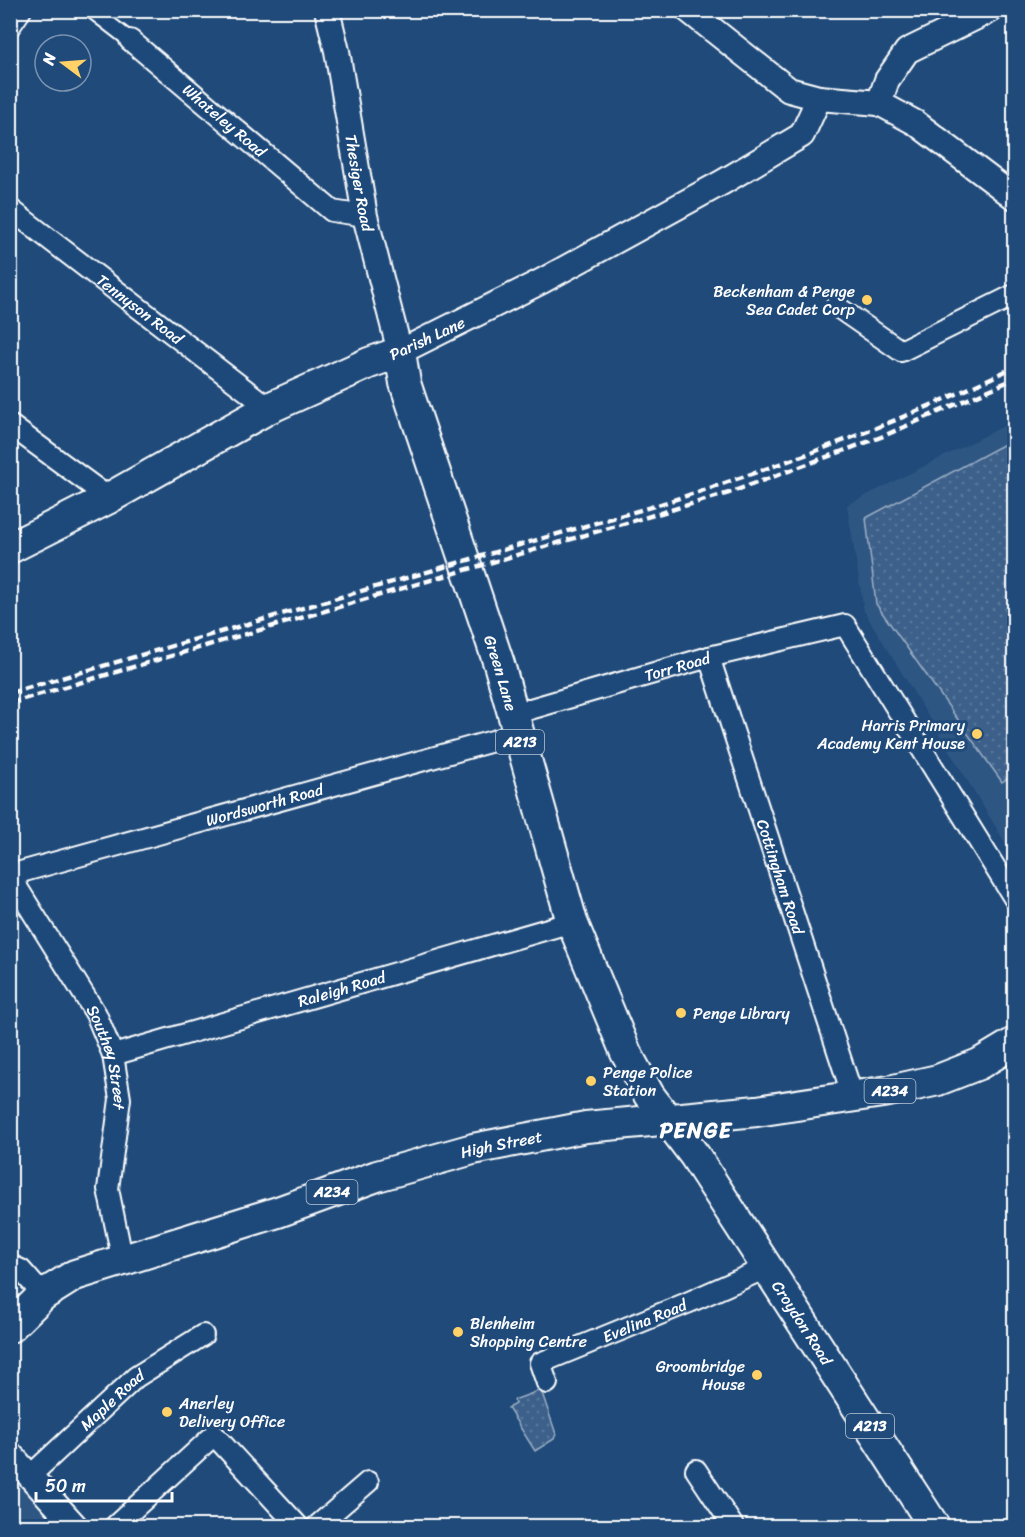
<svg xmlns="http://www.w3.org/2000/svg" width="1025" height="1537" viewBox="0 0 1025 1537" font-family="Sriracha,sans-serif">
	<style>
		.built { fill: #2e5683 }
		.grass { fill: url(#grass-dots); stroke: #9eb0c5; stroke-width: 1.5 }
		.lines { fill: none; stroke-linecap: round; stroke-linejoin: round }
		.pedestrian-casing { stroke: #fff; stroke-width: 18 }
		.minor-casing { stroke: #fff; stroke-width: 24 }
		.tertiary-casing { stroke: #fff; stroke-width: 28 }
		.primary-casing { stroke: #fff; stroke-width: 34 }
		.pedestrian { stroke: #1f4a7a; stroke-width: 14 }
		.minor { stroke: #1f4a7a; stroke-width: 20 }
		.tertiary { stroke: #1f4a7a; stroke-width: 24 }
		.primary { stroke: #1f4a7a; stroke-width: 30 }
		.rail { stroke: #fff; stroke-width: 4.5; stroke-dasharray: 9 4.5; stroke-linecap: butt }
		.poi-dot { fill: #ffd166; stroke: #1f4a7a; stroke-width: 2 }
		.labels { text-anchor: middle; stroke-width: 6; stroke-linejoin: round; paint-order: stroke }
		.shield { fill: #1f4a7a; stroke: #bcc9d7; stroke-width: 1.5 }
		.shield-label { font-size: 15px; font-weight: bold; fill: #fff }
		.street-label { font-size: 16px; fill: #fff; stroke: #1f4a7a }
		.poi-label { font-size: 16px; fill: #fff; stroke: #1f4a7a; text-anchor: start }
		.district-label { font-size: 22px; font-weight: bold; letter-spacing: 1.5px; fill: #fff; stroke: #1f4a7a }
	</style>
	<defs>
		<pattern id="grass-dots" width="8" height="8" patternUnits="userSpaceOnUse" patternTransform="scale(1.5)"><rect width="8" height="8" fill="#3c618b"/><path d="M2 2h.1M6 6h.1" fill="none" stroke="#59799c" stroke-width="1.8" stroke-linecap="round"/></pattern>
	</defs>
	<rect width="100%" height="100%" fill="#1f4a7a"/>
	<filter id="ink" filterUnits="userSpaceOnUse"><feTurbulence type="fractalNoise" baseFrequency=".0167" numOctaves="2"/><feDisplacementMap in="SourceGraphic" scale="12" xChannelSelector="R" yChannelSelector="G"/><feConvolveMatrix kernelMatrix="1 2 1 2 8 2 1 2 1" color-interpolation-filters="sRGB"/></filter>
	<g filter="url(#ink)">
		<path class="built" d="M1014 421V857L864 611 847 505Z
			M10 1454 60 1510 42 1526H11Z"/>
		<path class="grass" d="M1014 439V774L1002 782 876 604 866 518Z
			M541 1390 556 1434 554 1439 535 1451 508 1408 515 1404 514 1400Z"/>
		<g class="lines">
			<defs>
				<path id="pedestrian" d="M91 10 130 40"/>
				<g id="minor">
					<path d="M10 26 21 10"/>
					<path id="s1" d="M130 40 332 211 365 216"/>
					<path id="s2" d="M10 209 269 408"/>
					<path d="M836 306 901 351 1014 295"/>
					<path d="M10 425 109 498"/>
					<path id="s3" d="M709 657 853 1097"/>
					<path id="s4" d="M513 714 709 657 845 625 1014 898"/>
					<path id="s5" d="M14 874 18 889 96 1014 113 1055 120 1099 108 1189 123 1262"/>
					<path id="s6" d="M10 875 518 734"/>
					<path id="s7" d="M113 1055 572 922"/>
					<path d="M10 1265 21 1270 43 1295"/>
					<path id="s8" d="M547 1383 540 1363 687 1303 766 1268"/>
					<path d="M696 1470 733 1526"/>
					<path id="s9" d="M30 1476 136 1377 203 1335"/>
					<path d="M115 1526 214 1435 298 1526"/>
					<path d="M317 1526 368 1482"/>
				</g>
				<g id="tertiary">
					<path id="s10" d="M327 10 337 51 365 216 400 352 542 281 723 182 802 135 819 98"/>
					<path d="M688 10 789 90 819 98 879 103 887 80 907 51 991 10"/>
					<path d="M879 103 916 123 1014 197"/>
					<path d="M10 1454 75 1526"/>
				</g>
				<g id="primary">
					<path id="s11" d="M10 548 109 498 269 408 369 363 400 352 405 383 499 664 572 922 626 1053 649 1095 695 1156 934 1526"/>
					<path id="s12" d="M10 1327 43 1295 75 1275 278 1212 377 1176 473 1149 586 1127 757 1111 889 1091 938 1080 979 1064 1014 1043"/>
				</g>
			</defs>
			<use href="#pedestrian" class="pedestrian-casing"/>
			<use href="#minor" class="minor-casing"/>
			<use href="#tertiary" class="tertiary-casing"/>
			<use href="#primary" class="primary-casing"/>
			<use href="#pedestrian" class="pedestrian"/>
			<use href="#minor" class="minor"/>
			<use href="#tertiary" class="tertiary"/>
			<use href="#primary" class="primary"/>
			<path class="rail" d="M10 693 661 504C782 465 900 423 1014 367
				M10 703 729 493 881 437 1014 379"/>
		</g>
	</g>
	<g class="poi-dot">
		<circle cx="867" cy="300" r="6"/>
		<circle cx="977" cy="734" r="6"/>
		<circle cx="681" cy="1013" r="6"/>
		<circle cx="591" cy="1081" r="6"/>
		<circle cx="458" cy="1332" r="6"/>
		<circle cx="757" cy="1375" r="6"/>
		<circle cx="167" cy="1412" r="6"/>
	</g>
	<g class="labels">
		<g class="shield">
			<rect x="496" y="730" width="48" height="24" rx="4.5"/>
			<rect x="864.5" y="1079" width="51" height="24" rx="4.5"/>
			<rect x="306.5" y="1180" width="51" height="24" rx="4.5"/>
			<rect x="846" y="1414" width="48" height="24" rx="4.5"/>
		</g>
		<g class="shield-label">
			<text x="520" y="747">A213</text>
			<text x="890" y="1096">A234</text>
			<text x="332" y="1197">A234</text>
			<text x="870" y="1431">A213</text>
		</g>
		<g class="street-label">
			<text dy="6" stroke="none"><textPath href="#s1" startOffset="124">Whateley Road</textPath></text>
			<text dy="6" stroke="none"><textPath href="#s10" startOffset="176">Thesiger Road</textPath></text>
			<text dy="6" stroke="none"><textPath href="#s2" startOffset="164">Tennyson Road</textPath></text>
			<text transform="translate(427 338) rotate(-25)" y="6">Parish Lane</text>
			<text dy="6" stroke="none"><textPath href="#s4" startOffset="171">Torr Road</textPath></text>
			<text dy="6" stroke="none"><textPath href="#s11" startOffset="774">Green Lane</textPath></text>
			<text dy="6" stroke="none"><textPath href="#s6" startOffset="264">Wordsworth Road</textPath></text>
			<text dy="6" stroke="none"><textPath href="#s3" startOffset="231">Cottingham Road</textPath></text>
			<text dy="6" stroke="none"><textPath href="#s7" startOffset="238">Raleigh Road</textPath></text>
			<text dy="6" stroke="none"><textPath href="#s5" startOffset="208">Southey Street</textPath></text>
			<text dy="6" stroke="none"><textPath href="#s12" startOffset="530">High Street</textPath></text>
			<text dy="6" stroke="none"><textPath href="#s8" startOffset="134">Evelina Road</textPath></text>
			<text dy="6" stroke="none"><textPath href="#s11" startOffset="1497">Croydon Road</textPath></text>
			<text dy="6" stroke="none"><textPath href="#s9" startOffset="112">Maple Road</textPath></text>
		</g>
		<g class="poi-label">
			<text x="855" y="297" text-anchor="end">Beckenham &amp; Penge<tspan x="855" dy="18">Sea Cadet Corp</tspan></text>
			<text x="965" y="731" text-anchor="end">Harris Primary<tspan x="965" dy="18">Academy Kent House</tspan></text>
			<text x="693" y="1019">Penge Library</text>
			<text x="603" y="1078">Penge Police<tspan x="603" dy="18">Station</tspan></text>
			<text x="470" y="1329">Blenheim<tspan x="470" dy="18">Shopping Centre</tspan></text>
			<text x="745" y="1372" text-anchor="end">Groombridge<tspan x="745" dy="18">House</tspan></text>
			<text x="179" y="1409">Anerley<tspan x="179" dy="18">Delivery Office</tspan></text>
		</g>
		<g class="district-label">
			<text x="696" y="1138">PENGE</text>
		</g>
	</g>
	<rect width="1025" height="1537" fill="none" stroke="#1f4a7a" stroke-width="36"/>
	<rect x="18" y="18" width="989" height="1501" fill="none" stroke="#fff" stroke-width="2" filter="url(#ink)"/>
	<g transform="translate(63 63) rotate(286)"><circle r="28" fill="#1f4a7a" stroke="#7992af" stroke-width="1.5"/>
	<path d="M0-4.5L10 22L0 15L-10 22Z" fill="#ffd166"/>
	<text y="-9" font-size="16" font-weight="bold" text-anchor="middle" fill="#ffffff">N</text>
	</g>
	<path d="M36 1492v9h136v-9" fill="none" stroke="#ffffff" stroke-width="3"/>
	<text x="45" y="1492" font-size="18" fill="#ffffff" stroke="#1f4a7a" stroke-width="4.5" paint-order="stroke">50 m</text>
</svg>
